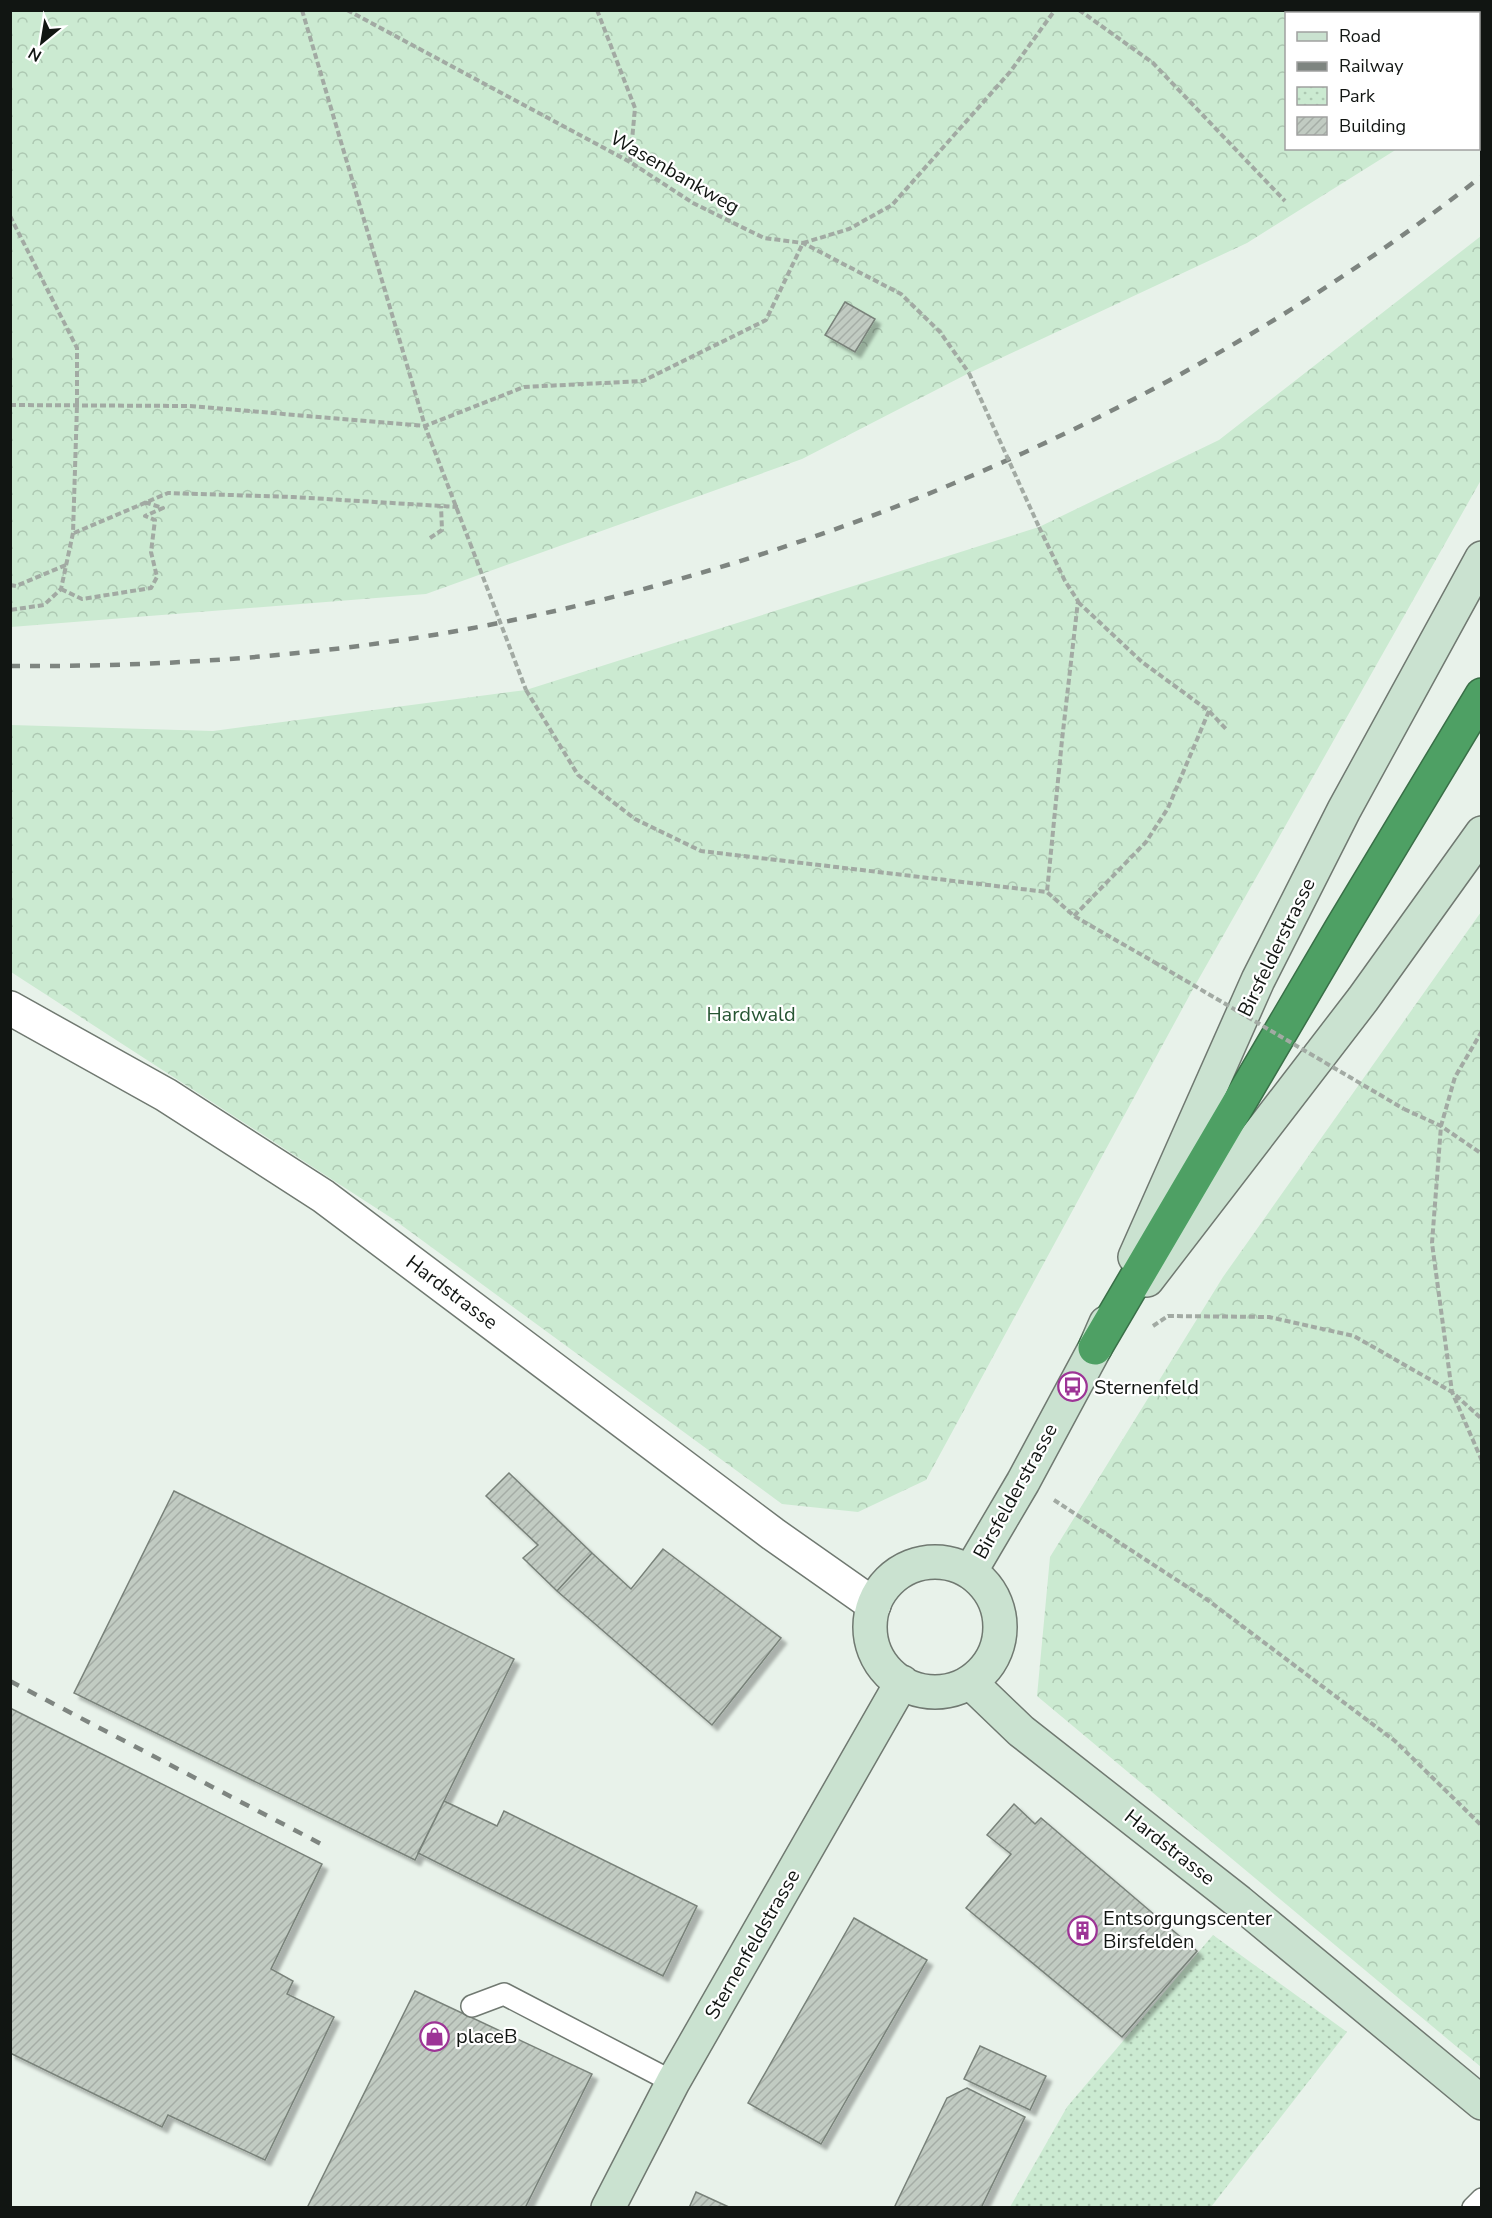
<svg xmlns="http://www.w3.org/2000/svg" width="1492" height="2218" viewBox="0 0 1492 2218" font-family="'Nunito Sans',sans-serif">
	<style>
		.forest { fill: url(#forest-crowns) }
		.park { fill: url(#park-dots) }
		.building { fill: url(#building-hatch); stroke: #79827a; stroke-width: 1.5; filter: url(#shadow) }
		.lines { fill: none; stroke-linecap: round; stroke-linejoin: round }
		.lane-casing { stroke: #707971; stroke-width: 24 }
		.street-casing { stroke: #707971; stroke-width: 36 }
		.secondary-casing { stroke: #707971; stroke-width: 36 }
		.highway-casing { stroke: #396f47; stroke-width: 36 }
		.path { stroke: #a2aaa3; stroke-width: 4; stroke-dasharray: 6 3; stroke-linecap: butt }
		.lane { stroke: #fff; stroke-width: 21 }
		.street { stroke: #fff; stroke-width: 33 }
		.secondary { stroke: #cae2d0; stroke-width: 33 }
		.highway { stroke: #4ea064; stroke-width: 33 }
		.rail { stroke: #7e8580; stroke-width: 4.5; stroke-dasharray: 10 10; stroke-linecap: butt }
		.path-bridge { stroke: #a2aaa3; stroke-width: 4; stroke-dasharray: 6 3; stroke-linecap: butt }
		.labels { text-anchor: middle; stroke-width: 4.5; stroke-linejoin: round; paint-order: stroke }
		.street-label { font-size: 20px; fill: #111512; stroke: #fff }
		.park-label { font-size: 20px; fill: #275533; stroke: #fff }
		.poi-label { font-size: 20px; fill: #111512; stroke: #fff; text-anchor: start }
	</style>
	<defs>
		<pattern id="forest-crowns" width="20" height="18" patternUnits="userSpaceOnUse" patternTransform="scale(1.5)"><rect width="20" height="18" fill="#cbead1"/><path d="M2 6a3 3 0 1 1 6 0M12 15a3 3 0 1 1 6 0" fill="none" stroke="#adc8b2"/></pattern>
		<pattern id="park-dots" width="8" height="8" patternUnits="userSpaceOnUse" patternTransform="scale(1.5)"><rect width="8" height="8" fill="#cbead1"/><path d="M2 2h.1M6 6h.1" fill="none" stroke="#adc8b2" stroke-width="1.8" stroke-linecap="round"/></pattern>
		<pattern id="building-hatch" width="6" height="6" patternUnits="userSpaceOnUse" patternTransform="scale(1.5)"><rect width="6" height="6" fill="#c1cbc2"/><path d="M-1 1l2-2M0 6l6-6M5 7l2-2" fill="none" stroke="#a5ada6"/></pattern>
		<filter id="shadow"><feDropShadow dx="5.5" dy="5.5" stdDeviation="1.5" flood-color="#0004"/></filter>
	</defs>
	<rect width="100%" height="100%" fill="#e8f2ea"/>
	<path class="forest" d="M11 11H1481L1482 96 1479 98 1478 14H1286V148L1397 149 1247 243 969 373 802 459 426 594 11 627Z
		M1481 236V480L1193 989 926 1480 858 1512 782 1504 393 1219 11 972V725L213 731 526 690 1039 527 1219 440Z
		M1481 912V2067L1037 1696 1050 1557 1223 1277Z"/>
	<path class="park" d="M1213 1935 1347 2032 1211 2207H1010L1067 2107Z"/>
	<path class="building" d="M845 302 875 319 855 352 825 335Z
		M509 1473 592 1553 557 1591 523 1558 538 1545 486 1496Z
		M174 1491 514 1659 415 1860 74 1693Z
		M663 1549 781 1638 712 1725 557 1591 592 1553 631 1589Z
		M10 1708 322 1864 271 1969 293 1981 287 1994 334 2017 265 2160 168 2115 162 2127 10 2053Z
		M444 1801 497 1826 504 1811 697 1906 663 1976 418 1853Z
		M1014 1804 1035 1824 1041 1818 1197 1951 1122 2037 966 1908 1011 1854 987 1835Z
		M1014 1804 1035 1824 1041 1818 1197 1951 1122 2037 966 1908 1011 1854 987 1835Z
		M854 1918 927 1960 821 2144 748 2103Z
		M415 1991 592 2074 525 2208H307Z
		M980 2046 1046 2076 1030 2110 964 2079Z
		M967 2088 1025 2117 981 2208H894L947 2098Z
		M696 2192 731 2208H689Z"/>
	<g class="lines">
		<defs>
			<path id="lane" d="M472 2006 504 1994 673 2082
				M1473 2208 1482 2199"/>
			<path id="street" d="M10 1008 166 1095 323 1196 773 1534 874 1605"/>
			<path id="secondary" d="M1135 1257 1258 980 1344 810 1482 558
				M1147 1280 1363 999 1482 833
				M870 1627a65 65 0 1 1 130 0a65 65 0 1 1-130 0Z
				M970 1572 1023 1482 1095 1348 1106 1323
				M970 1682 1021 1731 1239 1902 1482 2103
				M608 2208 673 2082 902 1682"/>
			<path id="highway" d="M1095 1348 1341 929 1482 695"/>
		</defs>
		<use href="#lane" class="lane-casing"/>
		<use href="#street" class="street-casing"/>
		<use href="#secondary" class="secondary-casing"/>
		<use href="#highway" class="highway-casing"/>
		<path class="path" d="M302 10 425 426 470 543
			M347 10 630 162 693 203 764 238 803 243 901 294 940 332 969 373
			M597 10 635 108 630 162
			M1079 10 1153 63 1285 201
			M10 216 77 348V405L73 533 61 589 44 605 10 610
			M10 405 190 406 425 426 524 387 643 381 766 320 803 243 849 229 892 205 1010 72 1055 10
			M1039 527 1065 581 1078 601 1062 740 1047 892
			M74 533 168 493 293 497 458 507
			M430 538 442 530 441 506
			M10 585 16 586 66 565
			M61 589 82 599 151 588 157 577 151 552 155 520 145 516 163 508 144 502
			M1078 602 1142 662 1209 711 1227 730
			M526 690 578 775 635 819 701 851 1047 892 1074 916 1154 962
			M1074 916 1146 842 1168 808 1209 711
			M1482 1031 1455 1077 1441 1126 1432 1243 1452 1392 1482 1461
			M1404 1109 1441 1126 1482 1154
			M1153 1326 1168 1316 1269 1317 1354 1336 1452 1392 1482 1419
			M1054 1500 1209 1601 1395 1741 1482 1826"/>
		<use href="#lane" class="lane"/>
		<use href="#street" class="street"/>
		<use href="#secondary" class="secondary"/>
		<use href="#highway" class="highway"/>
		<path class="rail" d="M10 666C182 667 355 654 523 618 869 544 1203 394 1482 176
			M10 1681 325 1846"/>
		<path class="path-bridge" d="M969 373 1039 527
			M470 543 526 690
			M1154 962 1404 1109"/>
	</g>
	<defs>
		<symbol id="bus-ring" viewBox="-11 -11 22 22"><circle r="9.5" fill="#fff" stroke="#9d3496" stroke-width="1.5"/><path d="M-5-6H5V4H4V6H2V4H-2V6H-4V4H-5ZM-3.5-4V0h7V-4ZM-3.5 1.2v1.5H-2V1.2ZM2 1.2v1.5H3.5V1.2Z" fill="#9d3496"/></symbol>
		<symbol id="building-ring" viewBox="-11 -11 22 22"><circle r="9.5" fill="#fff" stroke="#9d3496" stroke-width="1.5"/><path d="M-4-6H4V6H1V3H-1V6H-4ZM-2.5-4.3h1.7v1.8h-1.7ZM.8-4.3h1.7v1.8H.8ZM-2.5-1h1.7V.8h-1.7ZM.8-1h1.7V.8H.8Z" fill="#9d3496"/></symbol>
		<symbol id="shop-ring" viewBox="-11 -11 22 22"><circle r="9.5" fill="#fff" stroke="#9d3496" stroke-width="1.5"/><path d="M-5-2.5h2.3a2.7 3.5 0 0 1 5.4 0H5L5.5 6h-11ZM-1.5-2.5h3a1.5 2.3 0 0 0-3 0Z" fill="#9d3496"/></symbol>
	</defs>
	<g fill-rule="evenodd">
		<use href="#bus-ring" x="1056" y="1370" width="33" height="33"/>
		<use href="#building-ring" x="1066" y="1914" width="33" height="33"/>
		<use href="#shop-ring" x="418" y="2020" width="33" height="33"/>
	</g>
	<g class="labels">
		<g class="street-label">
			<text transform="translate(675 172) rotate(30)" y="7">Wasenbankweg</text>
			<text transform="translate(1276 947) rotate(-64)" y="7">Birsfelderstrasse</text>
			<text transform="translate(452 1292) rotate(37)" y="7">Hardstrasse</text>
			<text transform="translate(1015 1491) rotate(-61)" y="7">Birsfelderstrasse</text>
			<text transform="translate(1170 1847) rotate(38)" y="7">Hardstrasse</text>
			<text transform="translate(752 1944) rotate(-60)" y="7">Sternenfeldstrasse</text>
		</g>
		<g class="park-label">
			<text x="751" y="1021">Hardwald</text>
		</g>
		<g class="poi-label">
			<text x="1094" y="1394">Sternenfeld</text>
			<text x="1103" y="1925">Entsorgungscenter<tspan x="1103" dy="23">Birsfelden</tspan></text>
			<text x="456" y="2043">placeB</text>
		</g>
	</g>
	<rect width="1492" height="2218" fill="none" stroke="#111512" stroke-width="24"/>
	<rect x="1285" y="12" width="195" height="138" fill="#ffffff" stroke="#a0a1a0" stroke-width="1.5"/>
	<rect x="1297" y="32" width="30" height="9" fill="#cae2d0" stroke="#a0a1a0" stroke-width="1.5"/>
	<text x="1339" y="42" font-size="18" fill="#111512">Road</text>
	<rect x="1297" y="62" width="30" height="9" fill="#7e8580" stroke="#a0a1a0" stroke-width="1.5"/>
	<text x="1339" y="72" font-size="18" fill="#111512">Railway</text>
	<rect x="1297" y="87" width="30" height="18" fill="url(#park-dots)" stroke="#a0a1a0" stroke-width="1.5"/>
	<text x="1339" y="102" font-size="18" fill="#111512">Park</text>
	<rect x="1297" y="117" width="30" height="18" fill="url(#building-hatch)" stroke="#a0a1a0" stroke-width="1.5"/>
	<text x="1339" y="132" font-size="18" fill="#111512">Building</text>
	<g transform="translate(42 42) rotate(210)" stroke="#ffffff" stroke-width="4.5" paint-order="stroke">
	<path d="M0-4.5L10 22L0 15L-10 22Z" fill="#111512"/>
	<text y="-9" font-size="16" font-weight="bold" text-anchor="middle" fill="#111512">N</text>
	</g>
</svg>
